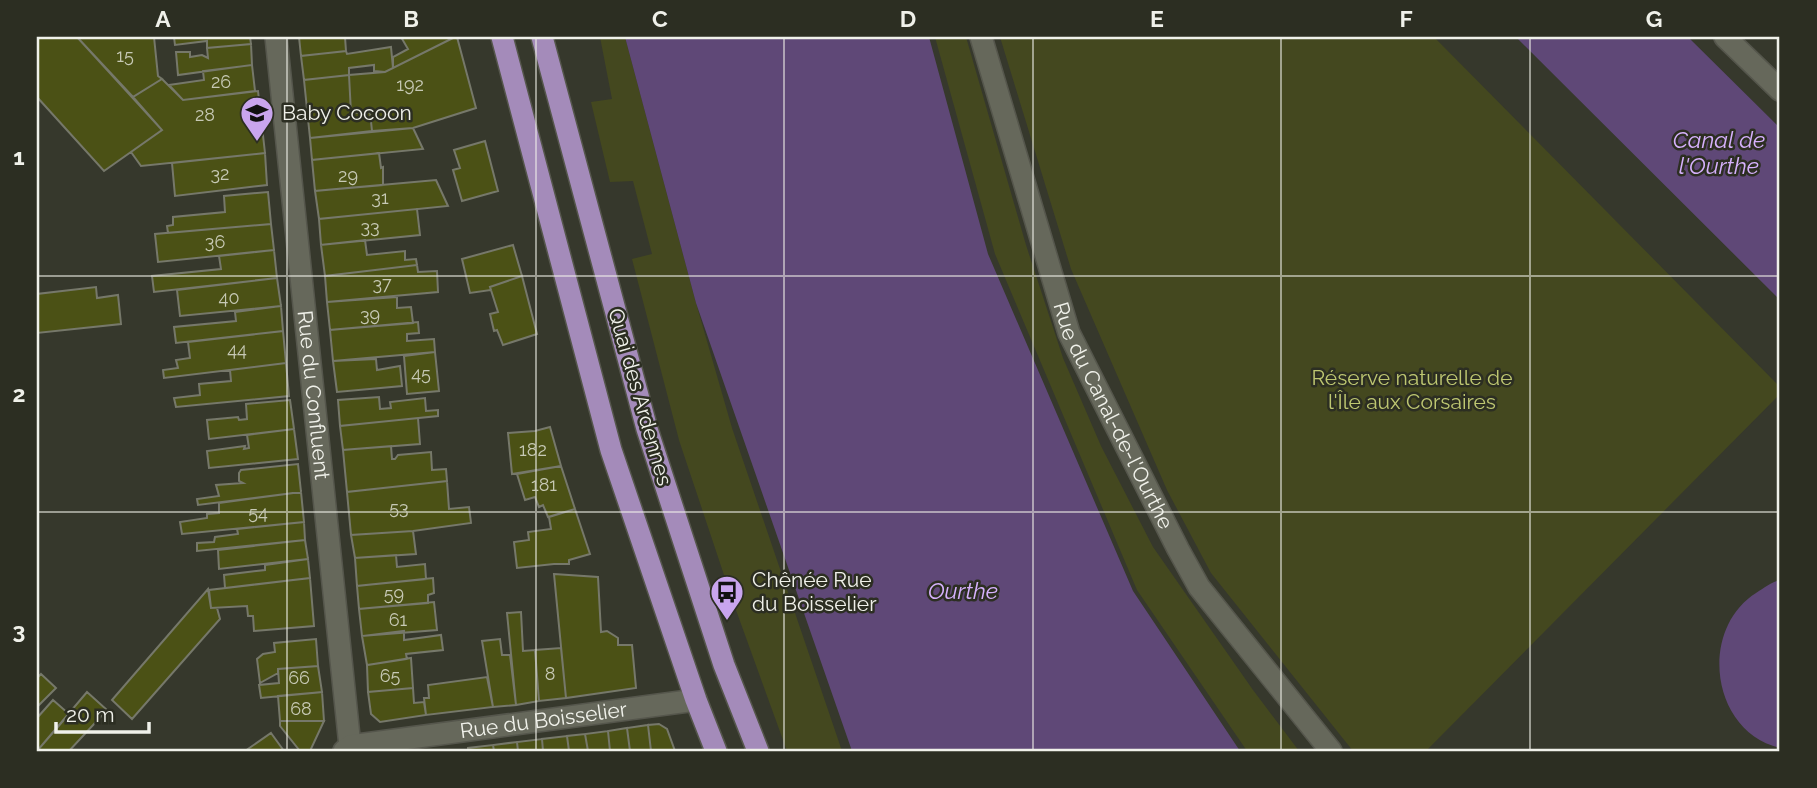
<svg xmlns="http://www.w3.org/2000/svg" width="1817" height="788" viewBox="0 0 1817 788" font-family="Raleway,sans-serif">
	<style>
		.green { fill: #44481f }
		.water { fill: #5f4877 }
		.building { fill: #4b5115; stroke: #76786a; stroke-width: 2 }
		.lines { fill: none; stroke-linecap: round; stroke-linejoin: round }
		.minor-casing { stroke: #55564c; stroke-width: 24 }
		.major-casing { stroke: #55564c; stroke-width: 24 }
		.minor { stroke: #66685b; stroke-width: 21 }
		.major { stroke: #a48bba; stroke-width: 21 }
		.grid { fill: none; stroke: #f0f1ea; stroke-width: 2; stroke-opacity: 0.55 }
		.labels { text-anchor: middle; stroke-width: 5; stroke-linejoin: round; paint-order: stroke }
		.number-label { font-size: 18px; fill: #c7c9b5 }
		.poi-label { font-size: 21px; fill: #f0f1ea; stroke: #2c2e22; text-anchor: start }
		.park-label { font-size: 21px; fill: #bec771; stroke: #2c2e22 }
		.street-label { font-size: 21px; fill: #f0f1ea; stroke: #2c2e22 }
		.water-label { font-size: 23px; font-style: italic; fill: #d6b1fd; stroke: #2c2e22 }
		.neatline { fill: none; stroke: #f0f1ea; stroke-width: 2.5 }
		.grid-label { font-size: 23px; text-anchor: middle; font-weight: bold; fill: #f0f1ea }
	</style>
	<rect width="100%" height="100%" fill="#36382c"/>
	<path class="green" d="M600 37H625L696 303 732 428 842 751H787L732 599 679 440 632 259 652 254 633 181 610 182 591 102 612 99Z
		M935 37H966L1026 245 1063 358 1101 446 1153 547 1253 690 1299 751H1247L1137 590 995 254Z
		M1000 37H1434L1780 387V394L1426 751H1353L1211 573 1167 490 1071 269Z"/>
	<path class="water" d="M625 37H929L988 254 1133 591 1240 751H852L696 303Z
		M1516 37H1688L1780 128V300Z
		M1780 580V748C1711 732 1698 630 1756 593 1764 588 1771 582 1780 580Z"/>
	<path class="building" d="M37 37H77L162 130 104 171 37 97Z
		M77 37H154L158 76 162 79 133 97Z
		M174 37H250L251 44 207 48V41L175 45Z
		M299 37H350H345L346 51 301 56Z
		M401 37H455L393 68V57L408 49Z
		M455 37H457L476 108 413 128 372 131 370 112 351 113 349 75 385 72Z
		M251 44 252 65 178 75 176 52H190V57L202 55 208 58 207 48Z
		M391 47 393 68 385 72 374 71V65L349 68V75L304 80 301 56 346 51 347 54Z
		M252 65 255 91 183 100 169 85 204 80 203 71Z
		M349 75 351 113 370 112 372 131 310 138 304 80Z
		M162 79 183 100 258 91 265 153 141 166 131 152 162 130 133 97Z
		M413 128 423 149 312 160 310 138Z
		M485 141 498 191 462 201 453 170 460 168 454 150Z
		M265 153 267 185 175 196 172 163Z
		M379 153 381 168 383 167V185L315 191 312 160Z
		M436 180 448 206 319 219 315 191Z
		M268 192 271 224 168 233 167 226 173 225V217L225 212 224 196Z
		M417 209 420 235 321 245 319 219Z
		M271 224 274 250 158 262 155 234Z
		M365 240 367 255 405 251V260L416 259 417 265 325 276 321 245Z
		M513 245 522 276 490 287 491 290 470 293 462 259Z
		M274 250 277 278 154 292 152 276 221 269 219 256Z
		M417 265 418 272 437 271 438 292 327 302 325 276Z
		M522 276 537 334 503 345 497 330 494 331 490 314 498 312 490 287Z
		M277 278 281 306 180 316 177 290Z
		M96 287 97 298 118 295 121 324 37 333V294Z
		M397 297V308L411 307 413 323 330 330 327 302Z
		M281 306 283 331 176 343 174 327 236 321 235 312Z
		M418 322 419 333 407 334V341L434 339 435 352 333 361 330 330Z
		M283 331 286 363 164 378 163 370 178 368 176 360 190 358 188 342Z
		M435 352 439 391 407 394 404 356Z
		M376 359 377 370 400 366 402 386 337 392 333 361Z
		M286 363 289 396 176 407 174 398 200 395 199 384 231 381 230 370Z
		M379 397 380 409 391 408 390 402 425 398 426 411 438 410V416L340 426 338 400Z
		M290 400 294 429 209 439 207 420 238 417 239 420 247 419 246 404Z
		M418 418 420 444 343 450 340 426Z
		M550 427 561 466 512 474 508 433 535 431Z
		M294 429 298 459 209 468 207 451 245 446 244 449 249 448 247 435Z
		M391 446 392 459H395L398 455 431 452 432 470 446 469 447 481 347 492 343 450Z
		M298 464 301 492 198 505 197 499 219 496 216 485 243 483 239 481V473L241 470Z
		M561 466 575 509 548 517 543 505 539 507 535 497 525 500 517 474Z
		M447 481 449 509 469 507 471 523 413 531 351 535 347 492Z
		M301 492 304 522 182 534 180 522 207 518V514L219 513V503Z
		M575 509 590 554 569 560V564H554L517 568 514 542 529 540 528 532 551 529 549 517Z
		M304 522 305 540 197 551V543L214 542 215 537 238 534 237 529Z
		M413 531 416 554 355 558 351 535Z
		M305 540 308 559 219 569 218 550Z
		M396 555 397 567 425 564 426 579 357 586 355 558Z
		M308 559 310 578 225 588 224 575 265 570V565Z
		M554 574 598 577 601 632 607 631 618 638V645H632L636 688 566 698Z
		M310 578 314 626 254 631 253 616H248L247 606 211 608 209 590Z
		M433 578 434 593 428 595V603L359 609 357 586Z
		M208 589 211 608H217L220 619 132 719 112 700Z
		M434 602 437 630 362 636 359 609Z
		M521 612 523 651 535 650 539 701 516 705 507 613Z
		M404 631V640L441 635 443 650 406 654 407 659 367 665 362 636Z
		M316 639 318 666 278 669V673L260 683 257 659 263 654 275 652 274 643Z
		M500 639 502 655H510L516 705 493 707 482 641Z
		M561 648 566 698 539 701 535 650Z
		M411 658 413 688 368 692 367 665Z
		M318 666 322 692 261 698 259 685 279 683 278 669Z
		M41 674 56 688 37 707V678Z
		M487 677 493 707 426 715 424 698H429L428 685Z
		M413 688 414 703 424 702 426 715 380 722 371 714 368 692Z
		M87 692 107 710 69 751H37Z
		M322 692 324 721H280L278 696Z
		M53 700 69 714 37 751V718Z
		M280 721H324L310 751H300L280 726Z
		M659 724 667 729 675 751H651L648 725Z
		M648 725 651 751H630L627 728Z
		M627 728 630 751H610L608 731Z
		M608 731 610 751H588L585 734Z
		M271 733 284 751H245Z
		M585 734 588 751H569L567 736Z
		M567 736 569 751H543L542 739Z
		M542 739 543 751H518L517 742Z
		M517 742 518 751H494L493 745Z
		M493 745 494 751H468V748Z"/>
	<g class="lines">
		<defs>
			<g id="minor">
				<path id="s1" d="M276 37 350 746"/>
				<path id="s2" d="M981 37 1069 333 1178 549 1199 587 1331 751"/>
				<path d="M1725 37 1780 90"/>
				<path id="s3" d="M344 751 350 746 696 700"/>
			</g>
			<path id="major" d="M502 37 611 450 696 700 716 751
				M542 37 647 429 724 665 758 751"/>
		</defs>
		<use href="#minor" class="minor-casing"/>
		<use href="#major" class="major-casing"/>
		<use href="#minor" class="minor"/>
		<use href="#major" class="major"/>
	</g>
	<path class="grid" d="M287 37V751M536 37V751M784 37V751M1033 37V751M1281 37V751M1530 37V751M37 276H1780M37 512H1780"/>
	<defs>
		<symbol id="school-pin" viewBox="-11 -11 22 30"><path d="M0 17L-7.5 6A9.5 9.5 0 1 1 7.5 6Z" fill="#c9a5ee" stroke="#2c2e22"/><path d="M0-5L7-2L0 1L-7-2ZM-4 1L0 2.5L4 1V4Q0 6-4 4Z" fill="#111"/></symbol>
		<symbol id="bus-pin" viewBox="-11 -11 22 30"><path d="M0 17L-7.5 6A9.5 9.5 0 1 1 7.5 6Z" fill="#c9a5ee" stroke="#2c2e22"/><path d="M-5-6H5V4H4V6H2V4H-2V6H-4V4H-5ZM-3.5-4V0h7V-4ZM-3.5 1.2v1.5H-2V1.2ZM2 1.2v1.5H3.5V1.2Z" fill="#111"/></symbol>
	</defs>
	<g fill-rule="evenodd">
		<use href="#school-pin" x="238" y="94" width="38" height="52"/>
		<use href="#bus-pin" x="708" y="573" width="38" height="52"/>
	</g>
	<g class="labels">
		<g class="number-label">
			<text x="125" y="62">15</text>
			<text x="221" y="88">26</text>
			<text x="410" y="91">192</text>
			<text x="205" y="121">28</text>
			<text x="220" y="180">32</text>
			<text x="348" y="182">29</text>
			<text x="380" y="204">31</text>
			<text x="370" y="233">33</text>
			<text x="215" y="248">36</text>
			<text x="382" y="290">37</text>
			<text x="229" y="304">40</text>
			<text x="370" y="321">39</text>
			<text x="237" y="356">44</text>
			<text x="421" y="380">45</text>
			<text x="533" y="456">182</text>
			<text x="544" y="491">181</text>
			<text x="399" y="514">53</text>
			<text x="258" y="519">54</text>
			<text x="394" y="600">59</text>
			<text x="398" y="626">61</text>
			<text x="550" y="680">8</text>
			<text x="390" y="682">65</text>
			<text x="299" y="684">66</text>
			<text x="301" y="715">68</text>
		</g>
		<g class="poi-label">
			<text x="282" y="120">Baby Cocoon</text>
			<text x="752" y="587">Chênée Rue<tspan x="752" dy="24">du Boisselier</tspan></text>
		</g>
		<g class="park-label">
			<text x="1412" y="385">Réserve naturelle de<tspan x="1412" dy="24">l'Île aux Corsaires</tspan></text>
		</g>
		<g class="street-label">
			<text dy="7" stroke="none"><textPath href="#s1" startOffset="360">Rue du Confluent</textPath></text>
			<text transform="translate(640 397) rotate(74)" y="7">Quai des Ardennes</text>
			<text dy="7" stroke="none"><textPath href="#s2" startOffset="402">Rue du Canal-de-l'Ourthe</textPath></text>
			<text dy="7" stroke="none"><textPath href="#s3" startOffset="203">Rue du Boisselier</textPath></text>
		</g>
		<g class="water-label">
			<text x="1719" y="148">Canal de<tspan x="1719" dy="26">l'Ourthe</tspan></text>
			<text x="963" y="599">Ourthe</text>
		</g>
	</g>
	<rect width="1817" height="788" fill="none" stroke="#2c2e22" stroke-width="77"/>
	<path d="M56 722v10h93v-10" fill="none" stroke="#f0f1ea" stroke-width="3.5"/>
	<text x="66" y="722" font-size="21" fill="#f0f1ea" stroke="#2c2e22" stroke-width="5" paint-order="stroke">20 m</text>
	<rect x="38" y="38" width="1740" height="712" class="neatline"/>
	<g class="grid-label">
		<text x="163" y="27">A</text>
		<text x="411" y="27">B</text>
		<text x="660" y="27">C</text>
		<text x="908" y="27">D</text>
		<text x="1157" y="27">E</text>
		<text x="1406" y="27">F</text>
		<text x="1654" y="27">G</text>
		<text x="19" y="165">1</text>
		<text x="19" y="402">2</text>
		<text x="19" y="639">3</text>
	</g>
</svg>
